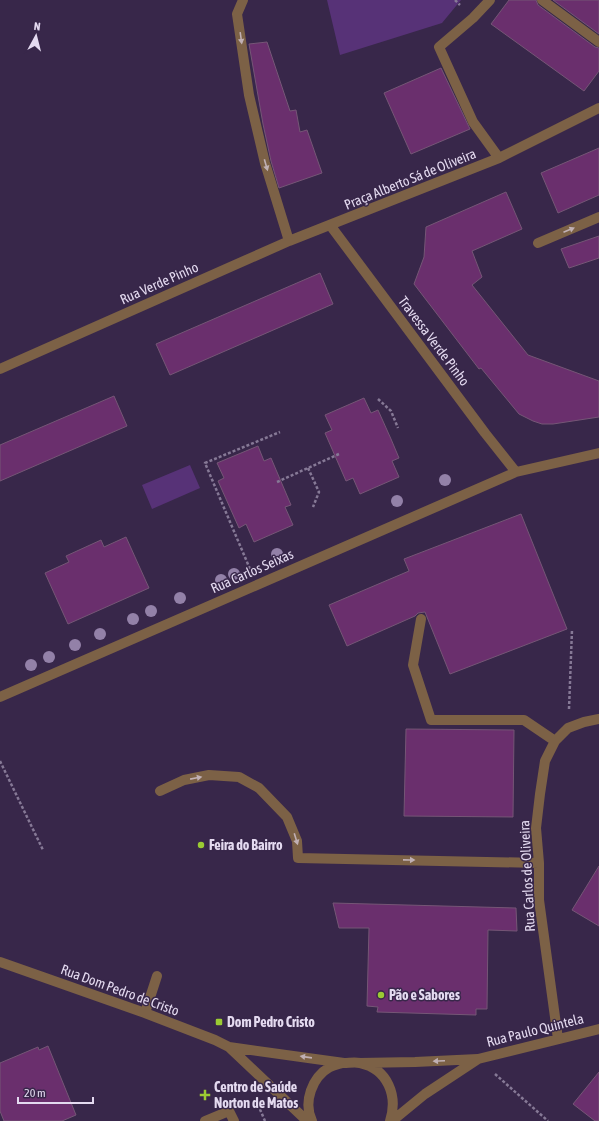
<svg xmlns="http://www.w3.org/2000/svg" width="599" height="1121" viewBox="0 0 599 1121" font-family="'Asap Condensed',sans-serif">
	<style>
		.green { fill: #573277 }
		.building { fill: #6a2f6d; stroke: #755676 }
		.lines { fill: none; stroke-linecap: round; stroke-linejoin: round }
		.path { stroke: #867996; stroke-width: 2.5; stroke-dasharray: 3 2; stroke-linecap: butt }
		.minor { stroke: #7c6146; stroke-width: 10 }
		.tree { fill: #9381a8 }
		.oneway { fill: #c0b0b4 }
		.poi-dot { fill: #9bcb33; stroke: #38274a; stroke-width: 1.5 }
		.labels { text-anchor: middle; stroke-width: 3; stroke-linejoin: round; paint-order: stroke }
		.street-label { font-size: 14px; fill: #e4daf0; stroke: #38274a }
		.poi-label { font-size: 14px; font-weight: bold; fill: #e4daf0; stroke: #38274a; text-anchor: start }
	</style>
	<rect width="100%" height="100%" fill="#38274a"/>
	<path class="green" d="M327 0H461L442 23 340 55Z
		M190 465 200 488 152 509 142 485Z"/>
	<path class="building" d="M509 0H536L538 5 595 47 599 48V71L584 91 491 24Z
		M553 0H599V34Z
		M267 42 290 111 296 110 300 132 307 130 322 173 279 188 271 161 263 124 249 44Z
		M441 68 470 129 411 154 384 93Z
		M599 148V195L558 213 541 173Z
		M506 192 522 229 472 251 482 277 472 285 528 355 599 381V417L553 424H542L533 421 519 414 481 368 479 369 414 284 424 257 426 227Z
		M599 236V258L569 268 561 249Z
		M320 273 333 304 170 375 156 344Z
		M114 396 127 426 0 481V445Z
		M364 398 371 413 378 410 391 439 399 458 392 461 399 477 360 494 353 478 346 481 325 433 332 430 325 415Z
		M258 446 264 461 271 458 291 505 285 507 293 525 254 542 246 524 239 528 218 481 224 478 217 463Z
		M521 514 567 629 450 674 425 612 418 613 415 616 347 646 329 605 409 571 404 559Z
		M126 537 149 588 68 624 45 573 69 562 66 556 101 540 104 547Z
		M406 729 514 730 513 817 404 816Z
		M599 866V926L572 910Z
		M333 903 516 908 517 931 488 930 487 1009H476V1015L377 1012 378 1007 367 1006 369 928H339Z
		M48 1046 76 1115 62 1121H4L0 1111V1063L38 1047 39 1050Z
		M599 1072V1121H595L573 1104Z"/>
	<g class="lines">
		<path class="path" d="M455 0 460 5
			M378 399 391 411 398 428
			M308 468 319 492 313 507
			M277 482 339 454
			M250 569 205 463 280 432
			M569 709 572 630
			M0 761 43 850
			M495 1074 548 1121
			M256 1100 265 1121"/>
		<path class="minor" d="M243 0 237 14 249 95 265 163 289 241
			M490 0 473 18 439 47 473 122 499 158
			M542 0 599 42
			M330 225 485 433 516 472
			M538 243 599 217
			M0 369 289 241 499 158 599 108
			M421 619 413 665 431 720H524L555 741
			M0 697 516 472 599 453
			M160 791 184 780 209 775 239 777 259 788 287 817 297 841 298 858 539 863
			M0 962 145 1013 215 1040 229 1047 307 1121
			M145 1013 157 976
			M558 1039 539 900V863L536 828 540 794 545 761 555 741 568 728 584 722 599 719
			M229 1047 344 1063C349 1063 355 1062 360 1063 388 1069 398 1096 390 1121
			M359 1063 415 1062 478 1059 599 1029
			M205 1121 229 1111 234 1121
			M312 1121C303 1102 312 1077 330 1067 334 1065 339 1064 342 1063
			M392 1121 425 1094 478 1059"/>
	</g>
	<g class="tree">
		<circle cx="445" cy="480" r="6"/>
		<circle cx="397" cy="501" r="6"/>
		<circle cx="277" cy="554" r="6"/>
		<circle cx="234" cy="574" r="6"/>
		<circle cx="221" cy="580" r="6"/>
		<circle cx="180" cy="598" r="6"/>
		<circle cx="151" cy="611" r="6"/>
		<circle cx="133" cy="619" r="6"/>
		<circle cx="100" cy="634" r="6"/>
		<circle cx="75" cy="645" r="6"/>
		<circle cx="49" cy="657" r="6"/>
		<circle cx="31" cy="665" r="6"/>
	</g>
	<defs><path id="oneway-solid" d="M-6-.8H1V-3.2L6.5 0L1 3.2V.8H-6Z"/></defs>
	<g class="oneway">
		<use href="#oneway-solid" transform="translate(241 38) rotate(82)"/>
		<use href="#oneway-solid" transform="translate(266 165) rotate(74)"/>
		<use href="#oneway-solid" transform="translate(569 230) rotate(-23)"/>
		<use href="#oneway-solid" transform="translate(196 778) rotate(-11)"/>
		<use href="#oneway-solid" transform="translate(296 839) rotate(73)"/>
		<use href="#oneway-solid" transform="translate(409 860) rotate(1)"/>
		<use href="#oneway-solid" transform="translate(306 1057) rotate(-172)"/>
		<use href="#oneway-solid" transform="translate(439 1061) rotate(177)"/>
	</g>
	<g class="poi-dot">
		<circle cx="201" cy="845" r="4"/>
		<circle cx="381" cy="995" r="4"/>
		<rect x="215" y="1018" width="8" height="8" rx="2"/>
		<path d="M203 1089h4v4h4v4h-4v4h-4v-4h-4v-4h4z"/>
	</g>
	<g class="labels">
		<g class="street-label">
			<text transform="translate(410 179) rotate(-22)" y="5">Praça Alberto Sá de Oliveira</text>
			<text transform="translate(159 283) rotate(-24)" y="5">Rua Verde Pinho</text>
			<text transform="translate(434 341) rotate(53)" y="5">Travessa Verde Pinho</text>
			<text transform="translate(252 571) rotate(-24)" y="5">Rua Carlos Seixas</text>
			<text transform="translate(527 876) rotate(-93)" y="5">Rua Carlos de Oliveira</text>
			<text transform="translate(120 990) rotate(20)" y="5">Rua Dom Pedro de Cristo</text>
			<text transform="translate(535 1030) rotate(-14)" y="5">Rua Paulo Quintela</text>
		</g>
		<g class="poi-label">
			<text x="209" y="850">Feira do Bairro</text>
			<text x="389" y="1000">Pão e Sabores</text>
			<text x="227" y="1027">Dom Pedro Cristo</text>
			<text x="214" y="1092">Centro de Saúde<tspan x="214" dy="16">Norton de Matos</tspan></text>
		</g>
	</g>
	<g transform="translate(36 36) rotate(7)" stroke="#38274a" stroke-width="3" paint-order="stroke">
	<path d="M0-3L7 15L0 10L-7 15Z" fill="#e4daf0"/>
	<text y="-6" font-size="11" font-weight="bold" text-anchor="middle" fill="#e4daf0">N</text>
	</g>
	<path d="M18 1097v6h75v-6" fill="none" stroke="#e4daf0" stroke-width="2"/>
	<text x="24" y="1097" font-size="12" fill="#e4daf0" stroke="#38274a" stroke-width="3" paint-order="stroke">20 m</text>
</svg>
